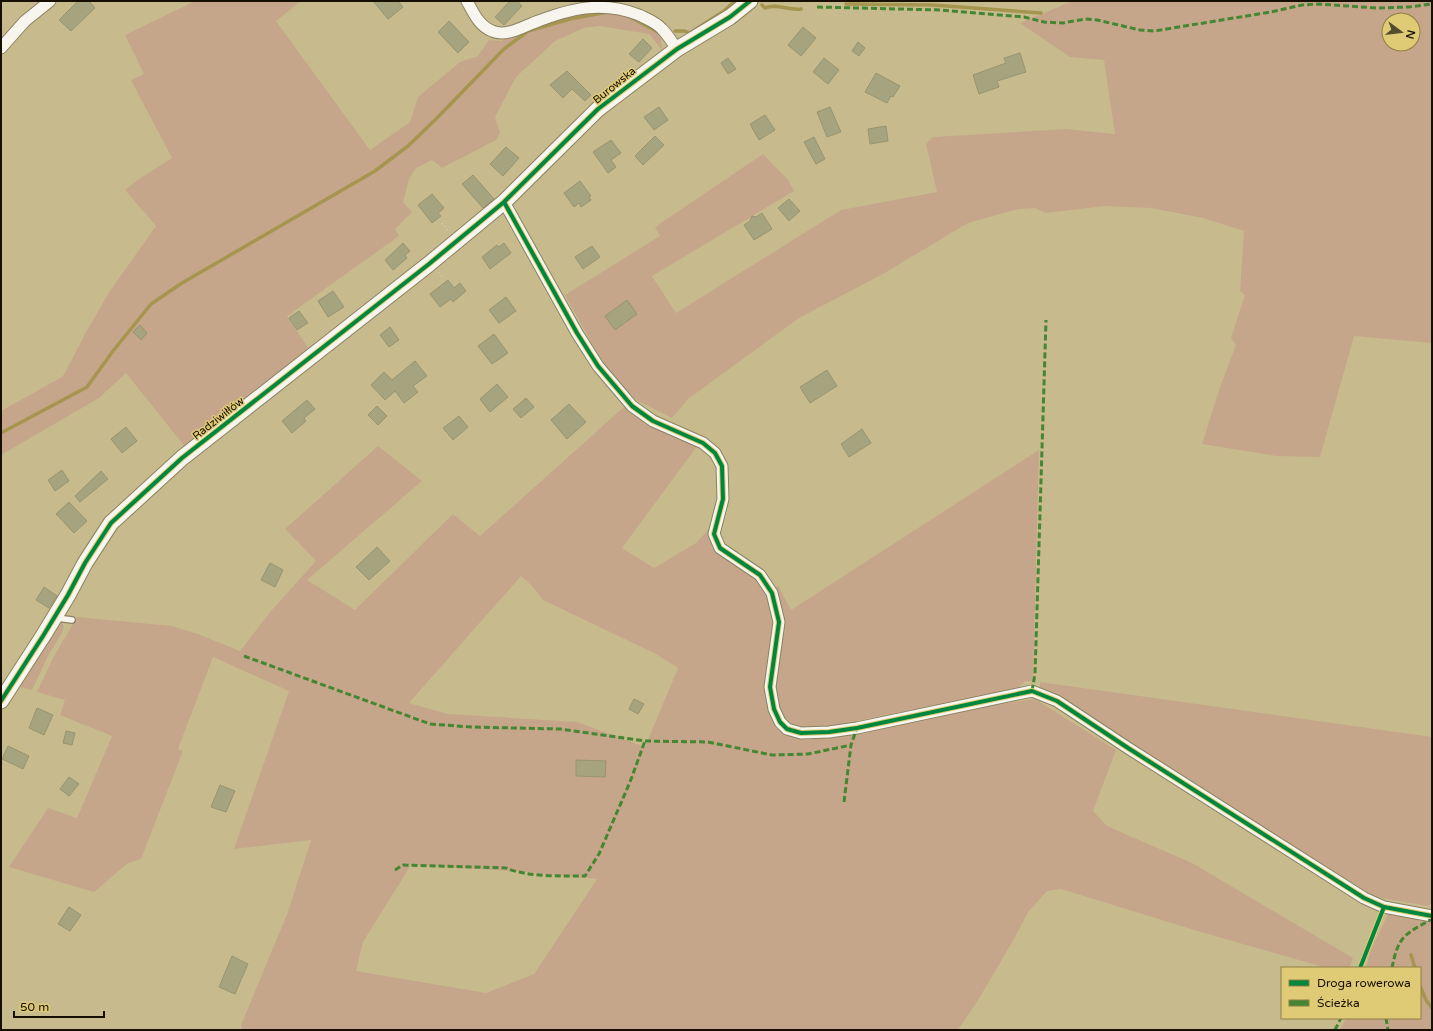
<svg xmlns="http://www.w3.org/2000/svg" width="1433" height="1031" viewBox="0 0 1433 1031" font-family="'Varela Round',sans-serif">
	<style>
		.green { fill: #c6a68a; fill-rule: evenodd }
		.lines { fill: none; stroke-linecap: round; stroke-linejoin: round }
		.stream { stroke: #a6954f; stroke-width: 3.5 }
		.building { fill: #a6a37f; stroke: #989470 }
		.lane-casing { stroke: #8a8261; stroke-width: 8 }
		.street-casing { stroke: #8a8261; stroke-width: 13 }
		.secondary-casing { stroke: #8a8261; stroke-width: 17 }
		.path { stroke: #cec9bb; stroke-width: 2; stroke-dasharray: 1 3; stroke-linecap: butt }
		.lane { stroke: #f7f5ee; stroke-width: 5.5 }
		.street { stroke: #f7f5ee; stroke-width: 11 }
		.secondary { stroke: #f7f5ee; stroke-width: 15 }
		.quiet { stroke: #448632; stroke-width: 3; stroke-dasharray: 6 3; stroke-linecap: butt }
		.cycleway-casing { stroke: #dfca75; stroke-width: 6 }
		.cycleway { stroke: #00873e; stroke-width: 4 }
		.labels { text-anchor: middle; stroke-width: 3; stroke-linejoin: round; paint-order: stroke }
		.street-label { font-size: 11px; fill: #160f00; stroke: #dfca75 }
	</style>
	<rect width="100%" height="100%" fill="#c7bb8d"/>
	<path class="green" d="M195 1H301L276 21 370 150 410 122 418 97 460 62 478 56 489 40 501 41 524 30 598 8 645 22 661 35 662 50 649 34 599 26 584 28 555 41 516 77 495 117 500 133 496 140 442 168 432 160 416 168 409 179 403 202 412 212 395 229 399 236 287 316 309 349 186 448 126 373 99 398 1 455V411L62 377 65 373 86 332 110 291 156 226 125 190 139 179 172 158 131 80 144 74 125 35Z
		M1073 1H1432V343L1354 336 1320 457 1276 456 1202 444 1220 387 1236 345 1231 338 1245 295 1240 291 1244 231 1203 218 1151 208 1105 206 1046 213 1035 208 1018 209 968 223 883 274 799 318 688 399 672 418 636 400 601 360 565 295 660 236 655 227 763 154 788 180 794 191 652 276 676 313 841 210 937 192 926 144 933 137 1066 129 1115 134 1104 60 1070 57 1020 23ZM1389 20H1413V44H1389Z
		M625 406 698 445 622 548 654 568 696 543 710 528 719 551 759 577 770 595 775 622 766 686 786 733 805 740 872 731 902 719 1035 699 1116 750 1093 811 1107 826 1192 863 1353 958 1349 968H1327L1204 933 1061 889 1047 891 1028 912 1014 939 980 997 958 1030H242L241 1025 288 912 311 840 234 849 289 691 213 657 178 749 183 751 141 859 128 863 94 892 9 867 48 808 77 818 112 736 60 715 65 700 37 692 53 658 77 617 172 626 198 634 240 651 271 611 316 561 285 529 378 446 422 481 307 580 355 610 453 514 480 536ZM521 576 532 586 543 600 656 654 678 668 645 747 577 722 448 714 409 703ZM411 865 525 872 597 879 534 974 486 993 356 971 363 942Z
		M1039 450 1033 681H1025L1017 689 806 731 788 726 778 710 776 685 773 589 778 586 791 610Z
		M61 621 64 626 62 633 48 656 32 690 20 687Z
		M1040 682 1432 737V903L1428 906 1375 897 1183 777 1063 698 1040 687Z
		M1389 912 1429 922 1432 924V1030H1340L1346 1018H1420V968H1366L1370 952Z"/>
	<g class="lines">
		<path class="stream" d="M846 4 933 5 1041 13
			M762 5 765 8C778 3 788 11 801 9
			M630 17 660 33
			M675 31H685L690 33 724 11 735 1
			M1 433 87 387 113 351 151 304 182 283 375 171 408 146 436 119 504 49 528 31 570 19 608 12
			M1411 955 1415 968
			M1420 986 1426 1000 1432 1008"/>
	</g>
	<path class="building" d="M78 1H89L95 8 71 31 59 20Z
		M373 1H398L403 7 388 19Z
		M510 1H517L522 6 504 25 495 17Z
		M449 21 469 42 458 53 438 32Z
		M803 27 816 38 801 56 788 45Z
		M643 39 652 48 639 62 629 54Z
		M858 42 865 48 859 56 852 51Z
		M1020 53 1026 72 997 81 999 87 979 94 973 75 1006 63 1004 58Z
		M728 58 736 69 728 74 721 63Z
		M824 58 839 70 828 84 813 72Z
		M567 71 591 95 585 101 572 89 563 98 550 85Z
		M876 73 900 86 893 97 891 96 887 103 865 92Z
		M659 107 668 120 654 130 644 117Z
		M830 107 841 132 827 137 817 112Z
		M765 115 775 130 759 140 750 124Z
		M886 126 888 141 870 144 868 129Z
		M655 136 664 145 643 165 635 156Z
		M814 137 825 159 816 164 804 142Z
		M611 140 621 153 611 160 616 167 608 173 593 152Z
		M506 147 519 158 503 176 490 164Z
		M473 175 494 199 483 208 462 184Z
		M580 181 591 196 589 197 591 200 581 207 579 203 574 207 564 193Z
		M432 194 444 208 438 213 441 216 432 223 418 205Z
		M789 199 800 211 789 221 778 208Z
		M762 213 772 229 754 240 744 225 750 221 752 216 756 217Z
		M403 243 410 251 405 255 407 258 393 270 385 260Z
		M504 243 511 253 490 269 482 257 497 245 499 247Z
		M592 246 600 257 583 269 575 257Z
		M448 280 454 288 460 283 466 291 453 302 451 299 440 307 430 294Z
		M333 291 344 307 328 317 318 301Z
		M506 297 516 311 499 323 489 310Z
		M627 300 637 314 615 330 605 316Z
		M299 311 308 323 297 330 289 318Z
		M140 325 147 333 141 340 133 332Z
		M390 327 399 340 389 347 380 335Z
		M494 334 508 353 492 364 478 346Z
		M415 361 427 376 413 386 418 392 404 403 395 391 385 400 371 385 384 372 392 380Z
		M827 370 837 386 810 403 800 387Z
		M497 384 508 397 490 412 480 399Z
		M526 398 534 407 521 418 513 409Z
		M307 400 315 409 304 418 306 421 292 433 282 421Z
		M569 404 586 422 567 439 551 420Z
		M377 406 387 416 378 425 368 415Z
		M459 416 468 427 453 440 443 428Z
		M126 427 137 441 122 453 111 439Z
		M862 429 871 443 849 457 841 444Z
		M62 470 69 481 55 491 48 480Z
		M101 471 108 479 80 502 75 496Z
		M69 502 87 521 74 533 56 514Z
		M377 547 390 561 369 580 356 567Z
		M270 563 283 570 275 587 261 580Z
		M44 587 57 596 49 608 36 600Z
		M634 699 644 704 638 714 629 709Z
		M37 708 53 715 44 735 29 728Z
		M66 731 75 733 72 745 63 743Z
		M8 746 29 756 23 769 2 759Z
		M576 760 606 761 605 777 576 776Z
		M69 777 79 784 69 796 60 789Z
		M220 785 235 791 226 812 211 807Z
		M69 907 81 915 70 931 58 924Z
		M232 956 248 964 235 994 219 987Z"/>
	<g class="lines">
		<defs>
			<path id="lane" d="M57 618 72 620"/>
			<path id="street" d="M467 1C473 12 479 26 492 31 505 37 521 28 533 23 569 9 601 0 639 15 647 19 656 22 662 29 668 35 672 42 677 49
				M1 48 25 21 50 1
				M504 202 577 333 598 366 632 406 653 421 703 443 715 453 722 466 723 499 714 534 720 548 760 575 772 593 779 622 770 687 774 709 780 722 787 729 801 733 829 732 857 728 1032 691 1057 701 1128 748 1364 898 1384 907 1432 916"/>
			<path id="secondary" d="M1 701 43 636 68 595 85 563 111 523 182 458 429 264 504 202 598 109 677 49 730 17 750 1"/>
		</defs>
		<use href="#lane" class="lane-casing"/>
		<use href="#street" class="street-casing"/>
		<use href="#secondary" class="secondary-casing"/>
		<path class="path" d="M442 223 448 231
			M439 272 443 278"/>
		<use href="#lane" class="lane"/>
		<use href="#street" class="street"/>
		<use href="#secondary" class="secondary"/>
		<path class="quiet" d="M817 7 940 10 1024 17 1044 22 1063 23 1085 19 1097 20 1140 30 1154 31 1271 12 1302 5 1319 4 1376 8 1409 7 1432 4
			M244 656 430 724 471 727 560 729 645 741 708 742 772 755 808 754 851 745
			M1032 691 1035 674 1046 320
			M844 802 851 745 857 728
			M395 870 403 865 506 868C526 877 563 876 585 876L599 854 630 782 645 741
			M1392 968C1398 936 1405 934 1432 919
			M1386 1018 1388 1030
			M1335 1030 1341 1018"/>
		<defs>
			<path id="cycleway" d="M504 202 577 333 598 366 632 406 653 421 703 443 715 453 722 466 723 499 714 534 720 548 760 575 772 593 779 622 770 687 774 709 780 722 787 729 801 733 829 732 857 728 1032 691 1057 701 1128 748 1364 898 1384 907 1432 916
				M1 701 43 636 68 595 85 563 111 523 182 458 429 264 504 202 598 109 677 49 730 17 750 1
				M1360 968 1384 907"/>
		</defs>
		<use href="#cycleway" class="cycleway-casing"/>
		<use href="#cycleway" class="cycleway"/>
	</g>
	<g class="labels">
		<g class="street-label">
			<text transform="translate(614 85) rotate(-39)" y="4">Burowska</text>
			<text transform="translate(218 418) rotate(-38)" y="4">Radziwiłłów</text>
		</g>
	</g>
	<rect width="1433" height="1031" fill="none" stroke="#160f00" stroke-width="4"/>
	<rect x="1281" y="967" width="140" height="52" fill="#dfca75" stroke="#8f7f46"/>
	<rect x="1289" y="980" width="20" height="6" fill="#00873e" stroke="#8f7f46"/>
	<text x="1317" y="987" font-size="12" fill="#160f00">Droga rowerowa</text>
	<rect x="1289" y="1000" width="20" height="6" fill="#448632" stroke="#8f7f46"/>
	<text x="1317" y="1007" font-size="12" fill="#160f00">Ścieżka</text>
	<g transform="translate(1401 32) rotate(105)"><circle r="19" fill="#dfca75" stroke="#8f7f46"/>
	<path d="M0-3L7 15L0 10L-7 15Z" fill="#544b31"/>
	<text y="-6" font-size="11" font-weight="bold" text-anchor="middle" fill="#160f00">N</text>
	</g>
	<path d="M14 1011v6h90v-6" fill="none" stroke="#160f00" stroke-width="2"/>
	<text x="20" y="1011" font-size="12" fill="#160f00" stroke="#dfca75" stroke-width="3" paint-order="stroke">50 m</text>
</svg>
